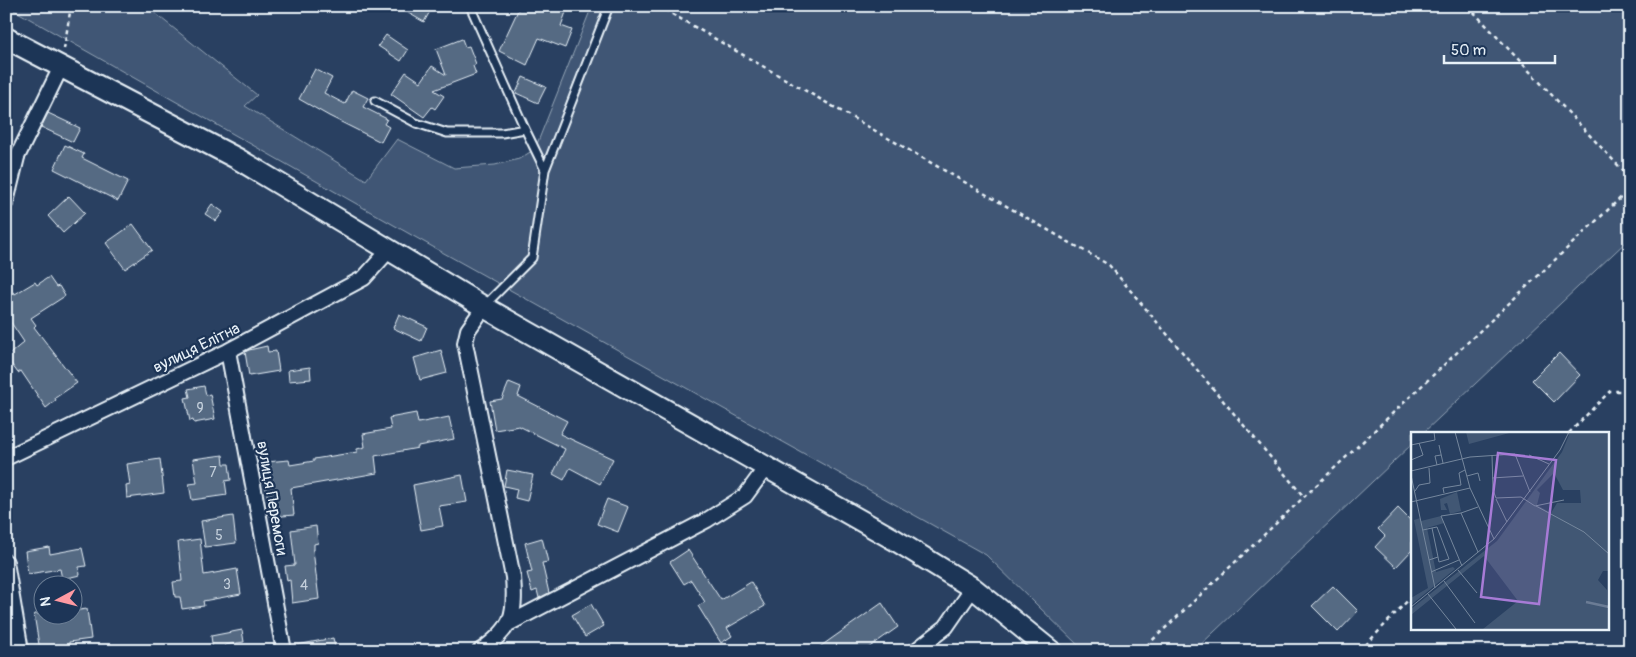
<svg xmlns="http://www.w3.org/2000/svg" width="1636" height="657" viewBox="0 0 1636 657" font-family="Pangolin,sans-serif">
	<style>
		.green { fill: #415774; stroke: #94a4b6 }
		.building { fill: #556a83; stroke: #e8f1f8 }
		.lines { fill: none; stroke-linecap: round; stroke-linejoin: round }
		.lane-casing { stroke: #e8f1f8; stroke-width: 11 }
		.street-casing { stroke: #e8f1f8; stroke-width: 18 }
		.secondary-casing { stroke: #e8f1f8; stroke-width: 24 }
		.path { stroke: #e8f1f8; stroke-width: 2.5; stroke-dasharray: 4 4; stroke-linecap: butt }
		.lane { stroke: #1d3557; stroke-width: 7 }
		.street { stroke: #1d3557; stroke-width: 14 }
		.secondary { stroke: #1d3557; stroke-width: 20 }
		.labels { text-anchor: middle; stroke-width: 4.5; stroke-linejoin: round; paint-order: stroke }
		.number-label { font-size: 14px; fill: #c3cfdb }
		.street-label { font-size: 16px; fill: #e8f1f8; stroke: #1d3557 }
		.inset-river { fill: none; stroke: #6b7c95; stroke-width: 2.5 }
		.inset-road { fill: none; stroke: #75879d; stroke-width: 1 }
		.view { fill: #a77bd6; fill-opacity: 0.15; stroke: #a77bd6; stroke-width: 2.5 }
		.inset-edge { fill: none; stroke: #e8f1f8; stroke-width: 2.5 }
	</style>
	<rect width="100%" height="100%" fill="#294061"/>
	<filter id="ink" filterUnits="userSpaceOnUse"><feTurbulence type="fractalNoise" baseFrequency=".02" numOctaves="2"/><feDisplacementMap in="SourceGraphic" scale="10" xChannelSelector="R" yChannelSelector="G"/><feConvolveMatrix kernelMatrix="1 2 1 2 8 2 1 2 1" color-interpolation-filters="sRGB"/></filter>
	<g filter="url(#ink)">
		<path class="green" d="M7 6H146L257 95 245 106 366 180 397 139 454 168 495 165 519 159 535 149 592 6H1630V238L1423 433H1412V444L1194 651H1084L986 555 415 237Z"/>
		<path class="building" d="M396 6H433L424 22Z
			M520 6H552L566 12 561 26 572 30 565 48 539 38 527 65 499 51Z
			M386 35 408 50 401 61 378 46Z
			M462 39 465 47 469 46 476 64 473 66 476 74 434 90 444 96 435 109 432 107 424 117 391 94 406 72 421 82 432 66 446 75 436 49Z
			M315 69 332 78 324 93 345 104 352 90 368 98 363 107 387 119 384 124 389 127 381 142 329 116 299 99Z
			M523 77 546 87 538 103 516 93Z
			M48 113 80 128 73 142 41 127Z
			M65 145 84 154 82 158 128 181 118 201 54 169Z
			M69 196 85 213 63 233 48 216Z
			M212 204 223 212 216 221 205 214Z
			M133 224 152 250 125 269 106 243Z
			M49 277 56 287 59 286 65 296 31 318 36 325 34 327 77 383 55 398 56 400 46 408 21 371 18 373 6 357 24 342 6 315V297L14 292 15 294 35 282 37 285Z
			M399 314 427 327 421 341 393 328Z
			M267 346 268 352 276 351 279 371 249 376 245 352 249 350Z
			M441 350 447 373 420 380 414 358Z
			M1559 353 1580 375 1554 402 1532 380Z
			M310 367 311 379 289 381 288 370Z
			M509 382 521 387 518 396 567 421 560 434 613 459 600 484 570 468 564 480 553 474 565 449 519 426 495 430 490 401 502 399Z
			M204 386 206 395 210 394 215 419 194 423 193 420 190 421 185 398 190 397 188 389Z
			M416 413 418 423 449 417 454 439 418 446V448L375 456 377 473 291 488 294 515 271 517 263 471 266 470V462L289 460 290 465 314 461V459L357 452V449L365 447 363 434 391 429 389 418Z
			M223 455 224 464H229L231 480 225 481 227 495 192 500 189 484 197 483 193 459Z
			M160 459 164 493 127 498 126 486 130 485 127 464Z
			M507 470 533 475 527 501 515 498 517 489 504 486Z
			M462 475 467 502 439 506 443 526 421 530 413 485Z
			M607 499 628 507 618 532 597 524Z
			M1398 508 1412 522V550L1396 567 1375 547 1385 536 1378 529Z
			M233 516 236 543 205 547 201 521Z
			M316 526 318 543 314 544V550H313L319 599 292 603 290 580 287 581 285 566 295 565 291 530Z
			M542 538 548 562 542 563 549 593 539 598 537 590 532 592 527 573 532 572 525 543Z
			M200 539 204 575 237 569 241 594 203 601 204 606 182 609 180 597H175L173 582 182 581 178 542Z
			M49 547 50 554 82 548 86 566 79 567 80 575 62 579 60 569 28 574 25 551Z
			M688 550 721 600 751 582 765 606 727 628 732 636 721 643 698 606 705 602 691 580 684 584 670 562Z
			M1333 586 1358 611 1338 632 1312 606Z
			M882 603 898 627 864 651H814Z
			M591 604 604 626 585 637 572 615Z
			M87 609 91 639 69 642 70 651H40L34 614H72V611Z
			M242 630 244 642 225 645 226 651H213L211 636Z
			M333 638 336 651H297V645Z"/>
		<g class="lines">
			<defs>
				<path id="lane" d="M470 6 525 129 545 170 532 258 486 304
					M375 101 416 123 447 133H502L525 129
					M545 170 609 6"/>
				<path id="street" d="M6 202 17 157 61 67
					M228 351 284 651
					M6 458 228 351 364 278 390 249
					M6 562 21 651
					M510 623 707 520 745 496 767 466
					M480 651C513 628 516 615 513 577L465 343 468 330 484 307
					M915 651 946 627 973 588"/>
				<path id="secondary" d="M6 38 238 159 484 307 895 540 973 588 1051 651"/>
			</defs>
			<use href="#lane" class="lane-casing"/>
			<use href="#street" class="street-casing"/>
			<use href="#secondary" class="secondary-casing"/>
			<path class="path" d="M658 6 1109 265 1304 497
				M1468 6 1630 178
				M64 49 71 6
				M1569 433 1610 391H1630
				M1141 651 1630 189
				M1360 651 1412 596"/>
			<use href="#lane" class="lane"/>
			<use href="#street" class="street"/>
			<use href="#secondary" class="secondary"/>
		</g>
	</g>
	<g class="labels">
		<g class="number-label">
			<text x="200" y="413">9</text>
			<text x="213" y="477">7</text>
			<text x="219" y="540">5</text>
			<text x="227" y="589">3</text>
			<text x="304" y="590">4</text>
		</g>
		<g class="street-label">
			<text transform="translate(196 347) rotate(-26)" y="6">вулиця Елітна</text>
			<text transform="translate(273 498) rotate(80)" y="6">вулиця Перемоги</text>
		</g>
	</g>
	<g transform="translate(1411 432)">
		<rect width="198" height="198" fill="#294061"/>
		<path d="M55 0H102L58 12ZM153 0H197V139H192L187 148 196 158 197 197H72L107 169 73 124 0 183V177L86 109 151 20 158 3ZM143 41 152 58H169L170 71H146L140 81 126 73 129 61 126 58ZM46 60 50 79 39 82 36 71 33 72 36 78H30L29 67ZM30 84 33 91 16 96 25 140 42 135 44 137 0 173V166L17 156 3 88 9 86 10 89Z" fill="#415774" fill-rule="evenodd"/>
		<path class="inset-river" d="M175 170 198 175"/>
		<path class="inset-road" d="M44 0 59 56 83 107M0 13 24 8 23 0M28 13 32 31M81 23 82 58 85 66 110 65 124 74 153 68M118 23 138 32M0 28 12 23 8 11M26 33 24 24 30 23M0 39 59 25 104 22 119 60M0 43 24 156M56 44 67 41 69 49M81 46 112 44M4 59 8 53 19 51 18 36M33 61 32 56 50 53 48 41 54 38M85 67 96 90M0 70 59 56M125 74 173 100 198 122M67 75 50 81 67 120M50 81 30 84 51 134M21 96 26 95 38 127 28 130 27 125M12 98 21 96 27 125 18 128M47 138 66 161M20 140 48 128M33 149 64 191M17 162 45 197M0 175 83 107 149 18 158 0"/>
		<path class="view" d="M87 21 145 28 128 172 70 165Z"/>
		<rect width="198" height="198" class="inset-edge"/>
	</g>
	<rect width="1636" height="657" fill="none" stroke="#1d3557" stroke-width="25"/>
	<rect x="12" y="12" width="1611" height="632" fill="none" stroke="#e8f1f8" stroke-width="2" filter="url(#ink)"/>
	<g transform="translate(58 600) rotate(263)"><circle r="24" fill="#1d3557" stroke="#6e8097"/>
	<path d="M0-4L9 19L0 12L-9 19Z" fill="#ff9aa2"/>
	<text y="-8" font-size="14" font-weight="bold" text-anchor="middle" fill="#e8f1f8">N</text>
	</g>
	<path d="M1444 55v8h111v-8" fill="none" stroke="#e8f1f8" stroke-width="2.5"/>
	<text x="1451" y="55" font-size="15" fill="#e8f1f8" stroke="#1d3557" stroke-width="4" paint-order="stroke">50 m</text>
</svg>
